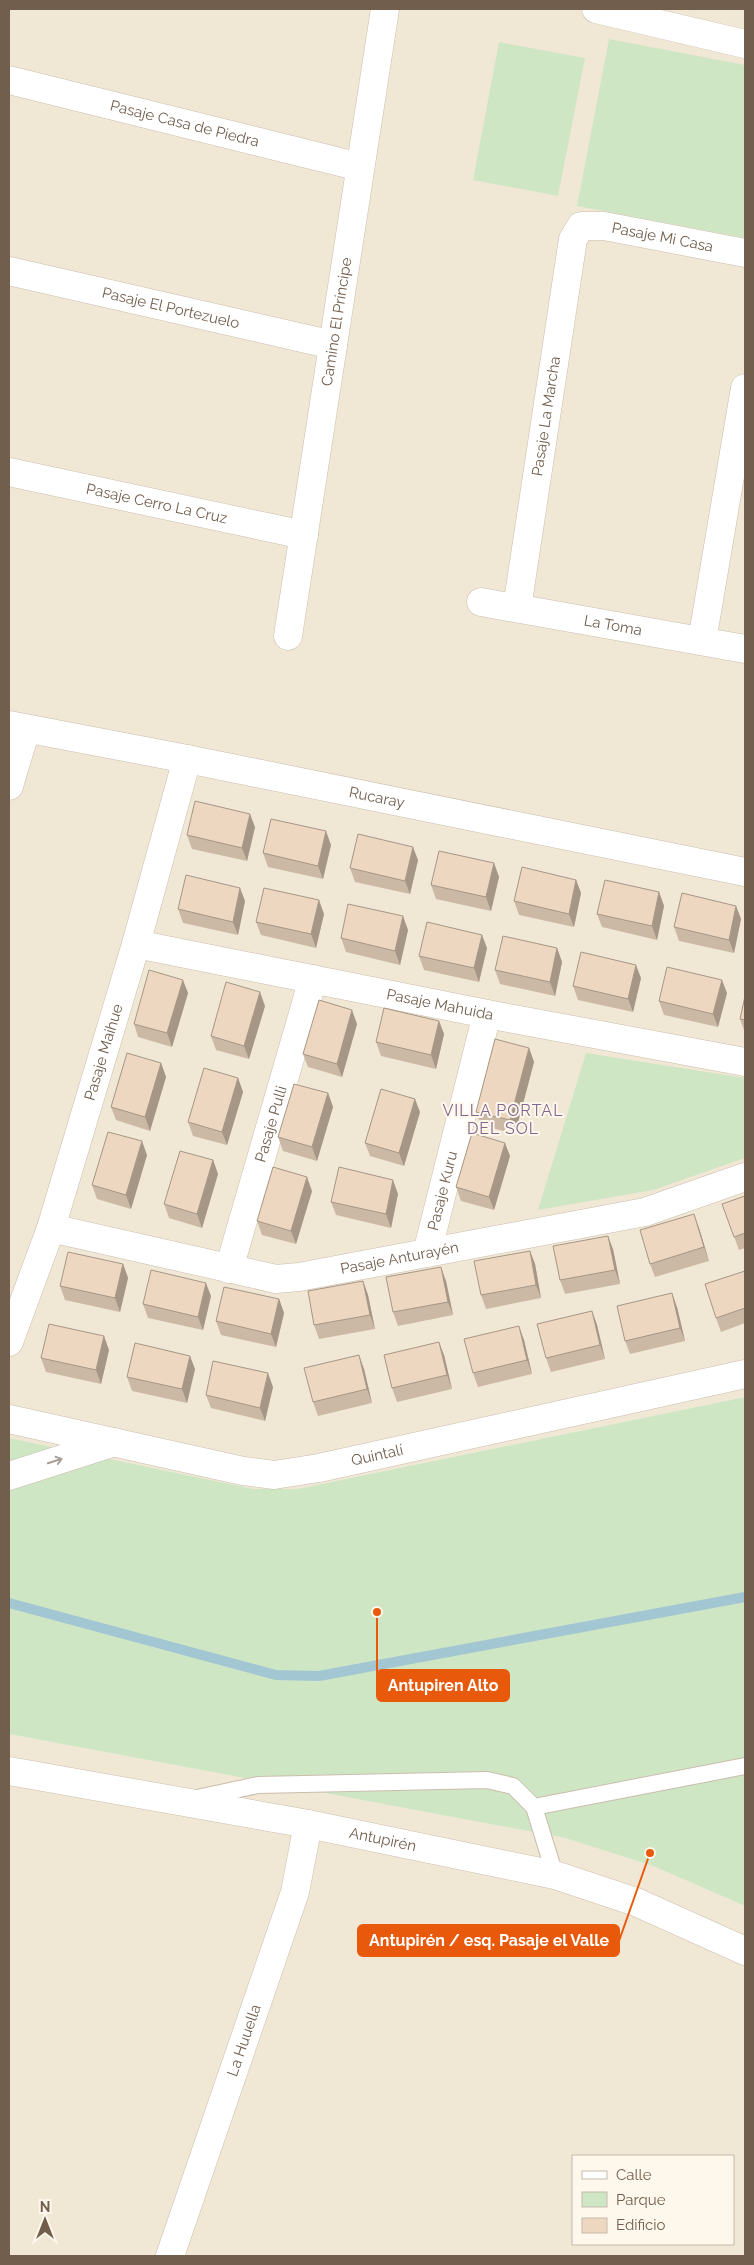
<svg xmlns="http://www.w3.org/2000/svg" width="754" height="2265" viewBox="0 0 754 2265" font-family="Raleway,sans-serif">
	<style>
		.residential { fill: #f1e7d5; fill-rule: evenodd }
		.green { fill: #cfe6c5 }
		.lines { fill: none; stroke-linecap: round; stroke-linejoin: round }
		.stream { stroke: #a3c6d3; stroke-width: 10 }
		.lane-casing { stroke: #cbbdad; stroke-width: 18 }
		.street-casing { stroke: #cbbdad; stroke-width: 29 }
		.secondary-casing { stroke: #cdbeab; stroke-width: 29 }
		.lane { stroke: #fff; stroke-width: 16 }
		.street { stroke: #fff; stroke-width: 28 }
		.secondary { stroke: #fff; stroke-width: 28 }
		.wall { fill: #ccb9a5 }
		.shaded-wall { fill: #a69686 }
		.building { fill: #edd7c0; stroke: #a69686 }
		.oneway { stroke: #aa9e94 }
		.labels { text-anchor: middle; stroke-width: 4; stroke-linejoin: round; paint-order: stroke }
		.street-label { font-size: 15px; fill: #715e4d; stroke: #fdf8eb }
		.neighbourhood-label { font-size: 16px; letter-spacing: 1px; fill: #84658d; stroke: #fdf8eb }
		.leader { fill: none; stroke: #e8590c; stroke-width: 2 }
		.callout-dot { fill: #e8590c; stroke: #fdf8eb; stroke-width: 2 }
		.callout { fill: #e8590c; stroke: #e8590c; stroke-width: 2 }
		.callout-label { font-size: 16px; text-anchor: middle; font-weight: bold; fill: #fff }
	</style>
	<rect width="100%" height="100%" fill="#faf4e6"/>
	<path class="residential" d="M9 9H745V1397L297 1489H254L9 1438Z
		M9 1734 565 1838 653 1866 745 1906V2256H9ZM573 2156H733V2244H573Z"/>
	<path class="green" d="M609 39 745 65V238L577 206Z
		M499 42 585 58 558 196 473 180Z
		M586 1053 745 1078V1158L653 1190 538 1210Z
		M745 1397V1906L653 1866 565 1838 9 1734V1438L254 1489H297Z"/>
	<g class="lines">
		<path class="stream" d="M9 1603 276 1675 319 1676 745 1597"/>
		<defs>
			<path id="lane" d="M197 1798 258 1785 487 1780 513 1786 534 1807 555 1875
				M534 1807 745 1766"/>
			<g id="street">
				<path d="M596 9 745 44"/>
				<path id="s1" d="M9 80 360 167"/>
				<path id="s2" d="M9 271 333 345"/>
				<path id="s3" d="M9 472 304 535"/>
				<path id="s4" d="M481 602 745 649"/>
				<path id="s5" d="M517 608 573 239 581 226H604L745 253"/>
				<path id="s6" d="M288 636 385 9"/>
				<path d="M702 641 745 388"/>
				<path id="s7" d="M9 725 187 759 745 872"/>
				<path d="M9 786 26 729"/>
				<path id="s8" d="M136 944 487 1014 745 1062"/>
				<path id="s9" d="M51 1228 276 1279 299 1277 645 1212 745 1177"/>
				<path id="s10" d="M427 1253 487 1014"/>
				<path id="s11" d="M229 1269 313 979"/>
				<path id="s12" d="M9 1342 51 1228 136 944 187 759"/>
				<path id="s13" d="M9 1419 243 1471 274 1475 319 1468 745 1374"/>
				<path d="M9 1476 115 1442"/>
				<path id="s14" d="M170 2256 295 1892 308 1824"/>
			</g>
			<g id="secondary">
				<path id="s15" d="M9 1771 308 1824 555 1875 636 1902 745 1951"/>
			</g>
		</defs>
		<use href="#lane" class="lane-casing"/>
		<use href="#street" class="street-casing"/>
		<use href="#secondary" class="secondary-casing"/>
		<use href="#lane" class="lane"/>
		<use href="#street" class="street"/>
		<use href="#secondary" class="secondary"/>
	</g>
	<path class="wall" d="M255 827 247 861 192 849 187 835Z
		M331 845 323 879 268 867 263 853Z
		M418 860 410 894 355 882 350 868Z
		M494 863 499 877 491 911 436 899 431 885Z
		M576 880 581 893 574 927 519 915 514 901Z
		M659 892 664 906 657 940 602 927 597 914Z
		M245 901 238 935 183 923 178 909Z
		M736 906 741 919 734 953 679 941 674 927Z
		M324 914 316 948 261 935 256 922Z
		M408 930 400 965 346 952 341 938Z
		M487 948 479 982 424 970 419 956Z
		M557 948 562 962 555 996 500 984 495 970Z
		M641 978 633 1012 578 1000 573 986Z
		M188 993 172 1047 138 1037 134 1024Z
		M727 993 718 1027 664 1015 659 1001Z
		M745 996V1033L740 1019Z
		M265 1006 249 1059 216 1050 211 1036Z
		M439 1021 444 1034 436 1069 381 1056 376 1042Z
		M357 1024 342 1077 308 1067 303 1054Z
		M529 1048 534 1062 515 1134 481 1125 476 1112Z
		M161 1063 166 1077 150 1131 116 1120 111 1107Z
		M238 1078 243 1092 227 1145 193 1136 188 1122Z
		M328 1093 333 1107 317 1161 283 1151 278 1137Z
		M420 1112 404 1166 370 1156 365 1143Z
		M147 1155 131 1209 97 1199 92 1185Z
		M510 1156 494 1210 461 1201 456 1187Z
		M213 1160 218 1174 202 1228 169 1218 164 1204Z
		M312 1191 296 1244 262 1235 257 1221Z
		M398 1194 391 1228 336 1215 331 1202Z
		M745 1196V1248L739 1250 722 1204Z
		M699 1228 709 1261 655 1277 650 1264Z
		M613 1249 620 1284 565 1294 560 1280Z
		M530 1251 535 1264 541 1298 486 1309 481 1295Z
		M123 1264 128 1278 120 1312 65 1300 60 1286Z
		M745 1271V1323L721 1332 716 1318Z
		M363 1281 368 1295 375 1329 319 1339 314 1325Z
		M446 1281 453 1315 398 1326 393 1312Z
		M211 1296 203 1330 148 1318 143 1304Z
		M279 1299 284 1313 276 1347 221 1335 216 1321Z
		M677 1307 685 1341 630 1354 625 1341Z
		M592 1311 597 1325 605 1359 551 1372 546 1358Z
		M524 1340 532 1374 478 1387 473 1373Z
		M109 1350 101 1384 46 1372 41 1358Z
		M444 1355 452 1389 397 1402 392 1388Z
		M195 1369 187 1403 132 1391 127 1377Z
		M364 1369 372 1403 318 1416 313 1402Z
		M273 1387 265 1421 211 1408 206 1395Z"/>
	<path class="shaded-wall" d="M250 814 255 827 247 861 242 848Z
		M326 831 331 845 323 879 318 866Z
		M413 847 418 860 410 894 405 881Z
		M494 863 499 877 491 911 486 897Z
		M576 880 581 893 574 927 569 914Z
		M240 888 245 901 238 935 233 922Z
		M659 892 664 906 657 940 652 926Z
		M319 900 324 914 316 948 311 934Z
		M736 906 741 919 734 953 729 940Z
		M403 916 408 930 400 965 395 951Z
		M482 935 487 948 479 982 474 968Z
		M557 948 562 962 555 996 550 982Z
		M636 965 641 978 633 1012 628 999Z
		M183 980 188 993 172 1047 167 1033Z
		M722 980 727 993 718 1027 713 1014Z
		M260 992 265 1006 249 1059 244 1046Z
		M352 1010 357 1024 342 1077 337 1064Z
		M439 1021 444 1034 436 1069 431 1055Z
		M529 1048 534 1062 515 1134 510 1120Z
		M161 1063 166 1077 150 1131 145 1117Z
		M238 1078 243 1092 227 1145 222 1132Z
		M328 1093 333 1107 317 1161 312 1147Z
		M415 1099 420 1112 404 1166 399 1153Z
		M142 1141 147 1155 131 1209 126 1195Z
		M505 1143 510 1156 494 1210 489 1197Z
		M213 1160 218 1174 202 1228 197 1214Z
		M307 1177 312 1191 296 1244 291 1231Z
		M393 1180 398 1194 391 1228 386 1214Z
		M694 1214 699 1228 709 1261 704 1247Z
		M608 1236 613 1249 620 1284 615 1270Z
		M530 1251 535 1264 541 1298 536 1285Z
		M123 1264 128 1278 120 1312 115 1298Z
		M441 1267 446 1281 453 1315 448 1302Z
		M363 1281 368 1295 375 1329 370 1315Z
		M206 1283 211 1296 203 1330 198 1317Z
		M672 1293 677 1307 685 1341 680 1328Z
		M279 1299 284 1313 276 1347 271 1334Z
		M592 1311 597 1325 605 1359 600 1345Z
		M519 1326 524 1340 532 1374 527 1360Z
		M104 1336 109 1350 101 1384 96 1370Z
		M439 1342 444 1355 452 1389 447 1375Z
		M359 1355 364 1369 372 1403 367 1389Z
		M190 1356 195 1369 187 1403 182 1389Z
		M268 1373 273 1387 265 1421 260 1408Z"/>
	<path class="building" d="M195 801 250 814 242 848 187 835Z
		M271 819 326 831 318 866 263 853Z
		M358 834 413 847 405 881 350 868Z
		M439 851 494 863 486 897 431 885Z
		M522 867 576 880 569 914 514 901Z
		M186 875 240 888 233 922 178 909Z
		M605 880 659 892 652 926 597 914Z
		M264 888 319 900 311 934 256 922Z
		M682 893 736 906 729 940 674 927Z
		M348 904 403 916 395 951 341 938Z
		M427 922 482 935 474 968 419 956Z
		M503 936 557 948 550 982 495 970Z
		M581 952 636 965 628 999 573 986Z
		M667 967 722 980 713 1014 659 1001Z
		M149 970 183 980 167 1033 134 1024Z
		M226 982 260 992 244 1046 211 1036Z
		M745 996V1020L740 1019Z
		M319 1000 352 1010 337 1064 303 1054Z
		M384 1008 439 1021 431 1055 376 1042Z
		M495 1039 529 1048 510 1120 476 1112Z
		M127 1053 161 1063 145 1117 111 1107Z
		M204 1068 238 1078 222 1132 188 1122Z
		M294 1084 328 1093 312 1147 278 1137Z
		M381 1089 415 1099 399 1153 365 1143Z
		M108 1132 142 1141 126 1195 92 1185Z
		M472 1133 505 1143 489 1197 456 1187Z
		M180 1151 213 1160 197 1214 164 1204Z
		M273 1167 307 1177 291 1231 257 1221Z
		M339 1167 393 1180 386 1214 331 1202Z
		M745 1196V1233L734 1237 722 1204Z
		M694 1214 704 1247 650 1264 640 1230Z
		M608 1236 615 1270 560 1280 553 1246Z
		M530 1251 536 1285 481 1295 474 1261Z
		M68 1252 123 1264 115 1298 60 1286Z
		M441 1267 448 1302 393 1312 386 1277Z
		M151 1270 206 1283 198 1317 143 1304Z
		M745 1271V1308L716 1318 705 1284Z
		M363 1281 370 1315 314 1325 308 1291Z
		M224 1287 279 1299 271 1334 216 1321Z
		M672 1293 680 1328 625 1341 617 1306Z
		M592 1311 600 1345 546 1358 537 1324Z
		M49 1324 104 1336 96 1370 41 1358Z
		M519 1326 527 1360 473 1373 464 1339Z
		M439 1342 447 1375 392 1388 384 1355Z
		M135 1343 190 1356 182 1389 127 1377Z
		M359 1355 367 1389 313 1402 304 1368Z
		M213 1361 268 1373 260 1408 206 1395Z"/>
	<defs><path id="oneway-shaft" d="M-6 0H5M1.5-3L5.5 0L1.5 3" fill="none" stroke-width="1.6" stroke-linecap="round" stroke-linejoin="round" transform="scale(1.25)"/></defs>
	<use class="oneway" href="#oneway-shaft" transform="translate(55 1461) rotate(-18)"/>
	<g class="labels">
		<g class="street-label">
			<text dy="5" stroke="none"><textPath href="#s1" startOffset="181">Pasaje Casa de Piedra</textPath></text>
			<text dy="5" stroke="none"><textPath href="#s5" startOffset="471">Pasaje Mi Casa</textPath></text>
			<text dy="5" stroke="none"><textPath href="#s2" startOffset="166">Pasaje El Portezuelo</textPath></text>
			<text dy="5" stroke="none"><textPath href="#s6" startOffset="318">Camino El Príncipe</textPath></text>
			<text dy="5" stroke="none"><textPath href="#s5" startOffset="194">Pasaje La Marcha</textPath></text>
			<text dy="5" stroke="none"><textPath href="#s3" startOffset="151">Pasaje Cerro La Cruz</textPath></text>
			<text dy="5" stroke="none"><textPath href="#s4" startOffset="134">La Toma</textPath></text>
			<text dy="5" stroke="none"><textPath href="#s7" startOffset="375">Rucaray</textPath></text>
			<text dy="5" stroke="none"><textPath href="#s8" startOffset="310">Pasaje Mahuida</textPath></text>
			<text dy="5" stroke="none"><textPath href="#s12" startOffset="305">Pasaje Maihue</textPath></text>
			<text dy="5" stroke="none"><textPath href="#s11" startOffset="151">Pasaje Pulli</textPath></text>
			<text dy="5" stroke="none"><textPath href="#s10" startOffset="64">Pasaje Kuru</textPath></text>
			<text dy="5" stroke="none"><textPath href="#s9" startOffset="356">Pasaje Anturayén</textPath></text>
			<text dy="5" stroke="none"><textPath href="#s13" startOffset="376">Quintalí</textPath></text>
			<text dy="5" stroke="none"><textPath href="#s15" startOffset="380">Antupirén</textPath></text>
			<text dy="5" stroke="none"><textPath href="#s14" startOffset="228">La Huuella</textPath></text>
		</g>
		<g class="neighbourhood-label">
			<text x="503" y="1116">VILLA PORTAL<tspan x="503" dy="18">DEL SOL</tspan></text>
		</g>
	</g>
	<path class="leader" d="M377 1612L377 1685M650 1853L619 1941"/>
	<g class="callout-dot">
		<circle cx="377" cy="1612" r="5"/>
		<circle cx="650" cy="1853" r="5"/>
	</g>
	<g class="callout">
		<rect x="377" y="1670" width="132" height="31" rx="5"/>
		<rect x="358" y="1925" width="261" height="31" rx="5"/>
	</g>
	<g class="callout-label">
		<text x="443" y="1691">Antupiren Alto</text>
		<text x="489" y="1946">Antupirén / esq. Pasaje el Valle</text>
	</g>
	<rect width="754" height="2265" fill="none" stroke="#715e4d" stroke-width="20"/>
	<rect x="572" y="2155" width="162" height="90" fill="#fdf8eb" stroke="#c5baac"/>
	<rect x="582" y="2171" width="25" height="8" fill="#ffffff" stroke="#c5baac"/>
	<text x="616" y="2180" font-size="15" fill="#715e4d">Calle</text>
	<rect x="582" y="2192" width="25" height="15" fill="#cfe6c5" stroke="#c5baac"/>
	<text x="616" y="2205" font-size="15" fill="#715e4d">Parque</text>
	<rect x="582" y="2218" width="25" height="15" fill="#edd7c0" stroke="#c5baac"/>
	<text x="616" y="2230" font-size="15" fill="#715e4d">Edificio</text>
	<g transform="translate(45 2220)" stroke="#fdf8eb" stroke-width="4" paint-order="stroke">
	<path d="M0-4L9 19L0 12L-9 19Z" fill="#715e4d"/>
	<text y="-8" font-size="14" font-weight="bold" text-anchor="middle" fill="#715e4d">N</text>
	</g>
</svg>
